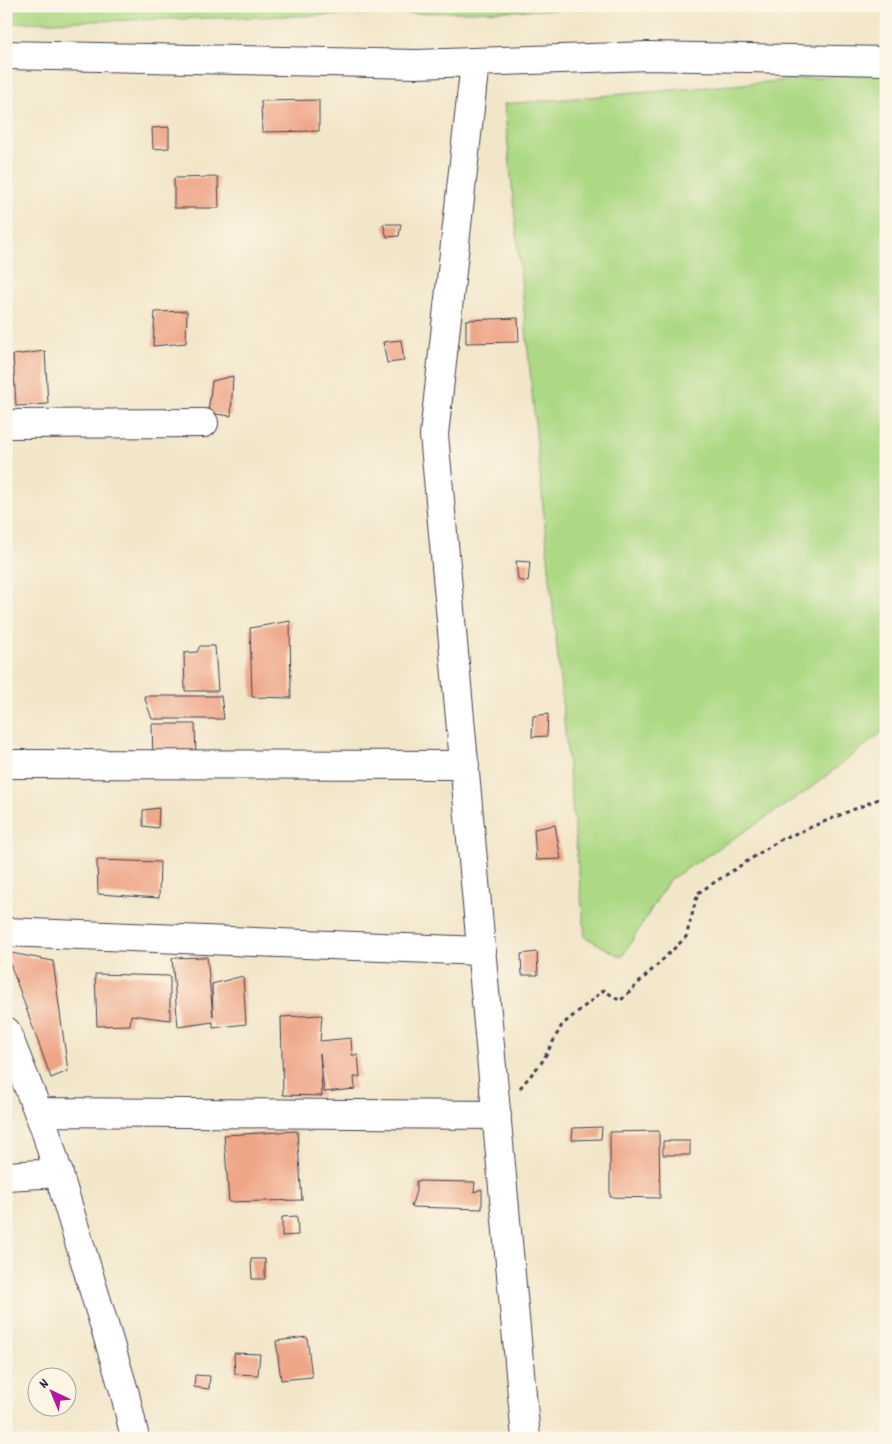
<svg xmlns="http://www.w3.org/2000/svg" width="892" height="1444" viewBox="0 0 892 1444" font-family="Dekko,sans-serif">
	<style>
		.grass { fill: #add985; stroke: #687e60 }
		.building { fill: #eea687 }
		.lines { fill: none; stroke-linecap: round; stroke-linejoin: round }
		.minor-casing { stroke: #413f50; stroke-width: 30 }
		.path { stroke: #413f50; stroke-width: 3; stroke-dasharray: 4 4; stroke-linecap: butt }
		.minor { stroke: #fff; stroke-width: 28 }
	</style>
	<rect width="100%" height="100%" fill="#fcf5e5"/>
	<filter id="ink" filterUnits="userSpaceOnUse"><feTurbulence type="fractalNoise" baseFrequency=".02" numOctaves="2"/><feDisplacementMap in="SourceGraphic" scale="10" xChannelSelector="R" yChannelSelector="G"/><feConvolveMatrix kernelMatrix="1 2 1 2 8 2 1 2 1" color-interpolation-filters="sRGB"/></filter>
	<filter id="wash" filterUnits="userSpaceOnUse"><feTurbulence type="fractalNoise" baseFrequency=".0096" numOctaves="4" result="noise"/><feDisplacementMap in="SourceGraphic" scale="20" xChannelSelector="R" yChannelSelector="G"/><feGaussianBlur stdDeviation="1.12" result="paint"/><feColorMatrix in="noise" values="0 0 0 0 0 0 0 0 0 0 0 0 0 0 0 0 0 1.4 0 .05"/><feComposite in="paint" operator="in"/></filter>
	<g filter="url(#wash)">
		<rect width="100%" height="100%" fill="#f2e6c9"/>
		<path class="grass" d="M6 6H716L6 23Z
			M886 72V729L804 793 669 880 622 957 585 937 504 104Z"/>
		<g id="blocks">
			<path class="building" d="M319 100V131L262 132 261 101Z
				M169 127V148L153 149 152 128Z
				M218 177 219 208H174V178Z
				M383 224H401L399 236 387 237Z
				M187 311 186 343 153 346 155 312Z
				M518 318 519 342 466 343V320Z
				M401 340 404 361 387 363 383 342Z
				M45 351 48 404 16 406 13 355Z
				M233 376 231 416 208 413 212 381Z
				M516 561 530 562 528 582 518 580Z
				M290 621 291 698 252 697 250 628Z
				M200 646H215L218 691H185L184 653 197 652Z
				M144 696H221L224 719H152Z
				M548 714 547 736 532 737 533 716Z
				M152 724H195L196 758H153Z
				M159 808 158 828 143 826V810Z
				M555 825 561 859 536 860 534 829Z
				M97 860 160 862 159 898 98 894Z
				M6 952 53 961 68 1071 51 1078Z
				M537 952 538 975H522L521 954Z
				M207 957 213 1016 212 984 243 976 246 1024 213 1028V1022L178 1027 172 958Z
				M95 974 170 976V1020L131 1015 130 1025 97 1026Z
				M322 1015 320 1041 351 1038 352 1055H358L360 1077H354L355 1089 324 1092 320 1053 322 1096 283 1095 281 1017Z
				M602 1127 601 1139 572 1140 573 1128Z
				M297 1131 302 1200 229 1202 224 1135Z
				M659 1131 660 1198 610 1197V1132Z
				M663 1141H690V1155H663Z
				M416 1181 475 1182 474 1192 482 1189V1209L411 1207 416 1191Z
				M297 1216 298 1235 282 1236V1217Z
				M251 1259H265V1279H252Z
				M307 1337 312 1377 281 1380 276 1341Z
				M234 1353 260 1354 258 1375 235 1374Z
				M195 1375 210 1376 209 1389 194 1387Z"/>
		</g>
	</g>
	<g filter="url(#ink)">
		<use href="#blocks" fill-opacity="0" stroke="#413f50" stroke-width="1"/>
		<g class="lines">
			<defs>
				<path id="minor" d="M6 55 417 64 649 56 886 61
					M475 62 434 435 526 1438
					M6 424 204 423
					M6 764 465 765
					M6 932 482 951
					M6 1031 45 1129 125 1394 135 1438
					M38 1112 497 1115
					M6 1176 59 1173"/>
			</defs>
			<use href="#minor" class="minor-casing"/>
			<path class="path" d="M520 1088 542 1062 562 1025 604 990 620 1001 686 937 698 893 780 840 886 796"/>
			<use href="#minor" class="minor"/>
		</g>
	</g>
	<rect width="892" height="1444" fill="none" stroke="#fcf5e5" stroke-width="25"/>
	<g transform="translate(52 1392) rotate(316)"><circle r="24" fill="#fcf5e5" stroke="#a5a1a1"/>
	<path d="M0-4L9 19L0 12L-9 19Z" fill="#b5179e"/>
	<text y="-8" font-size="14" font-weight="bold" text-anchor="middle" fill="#22223b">N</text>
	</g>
</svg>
